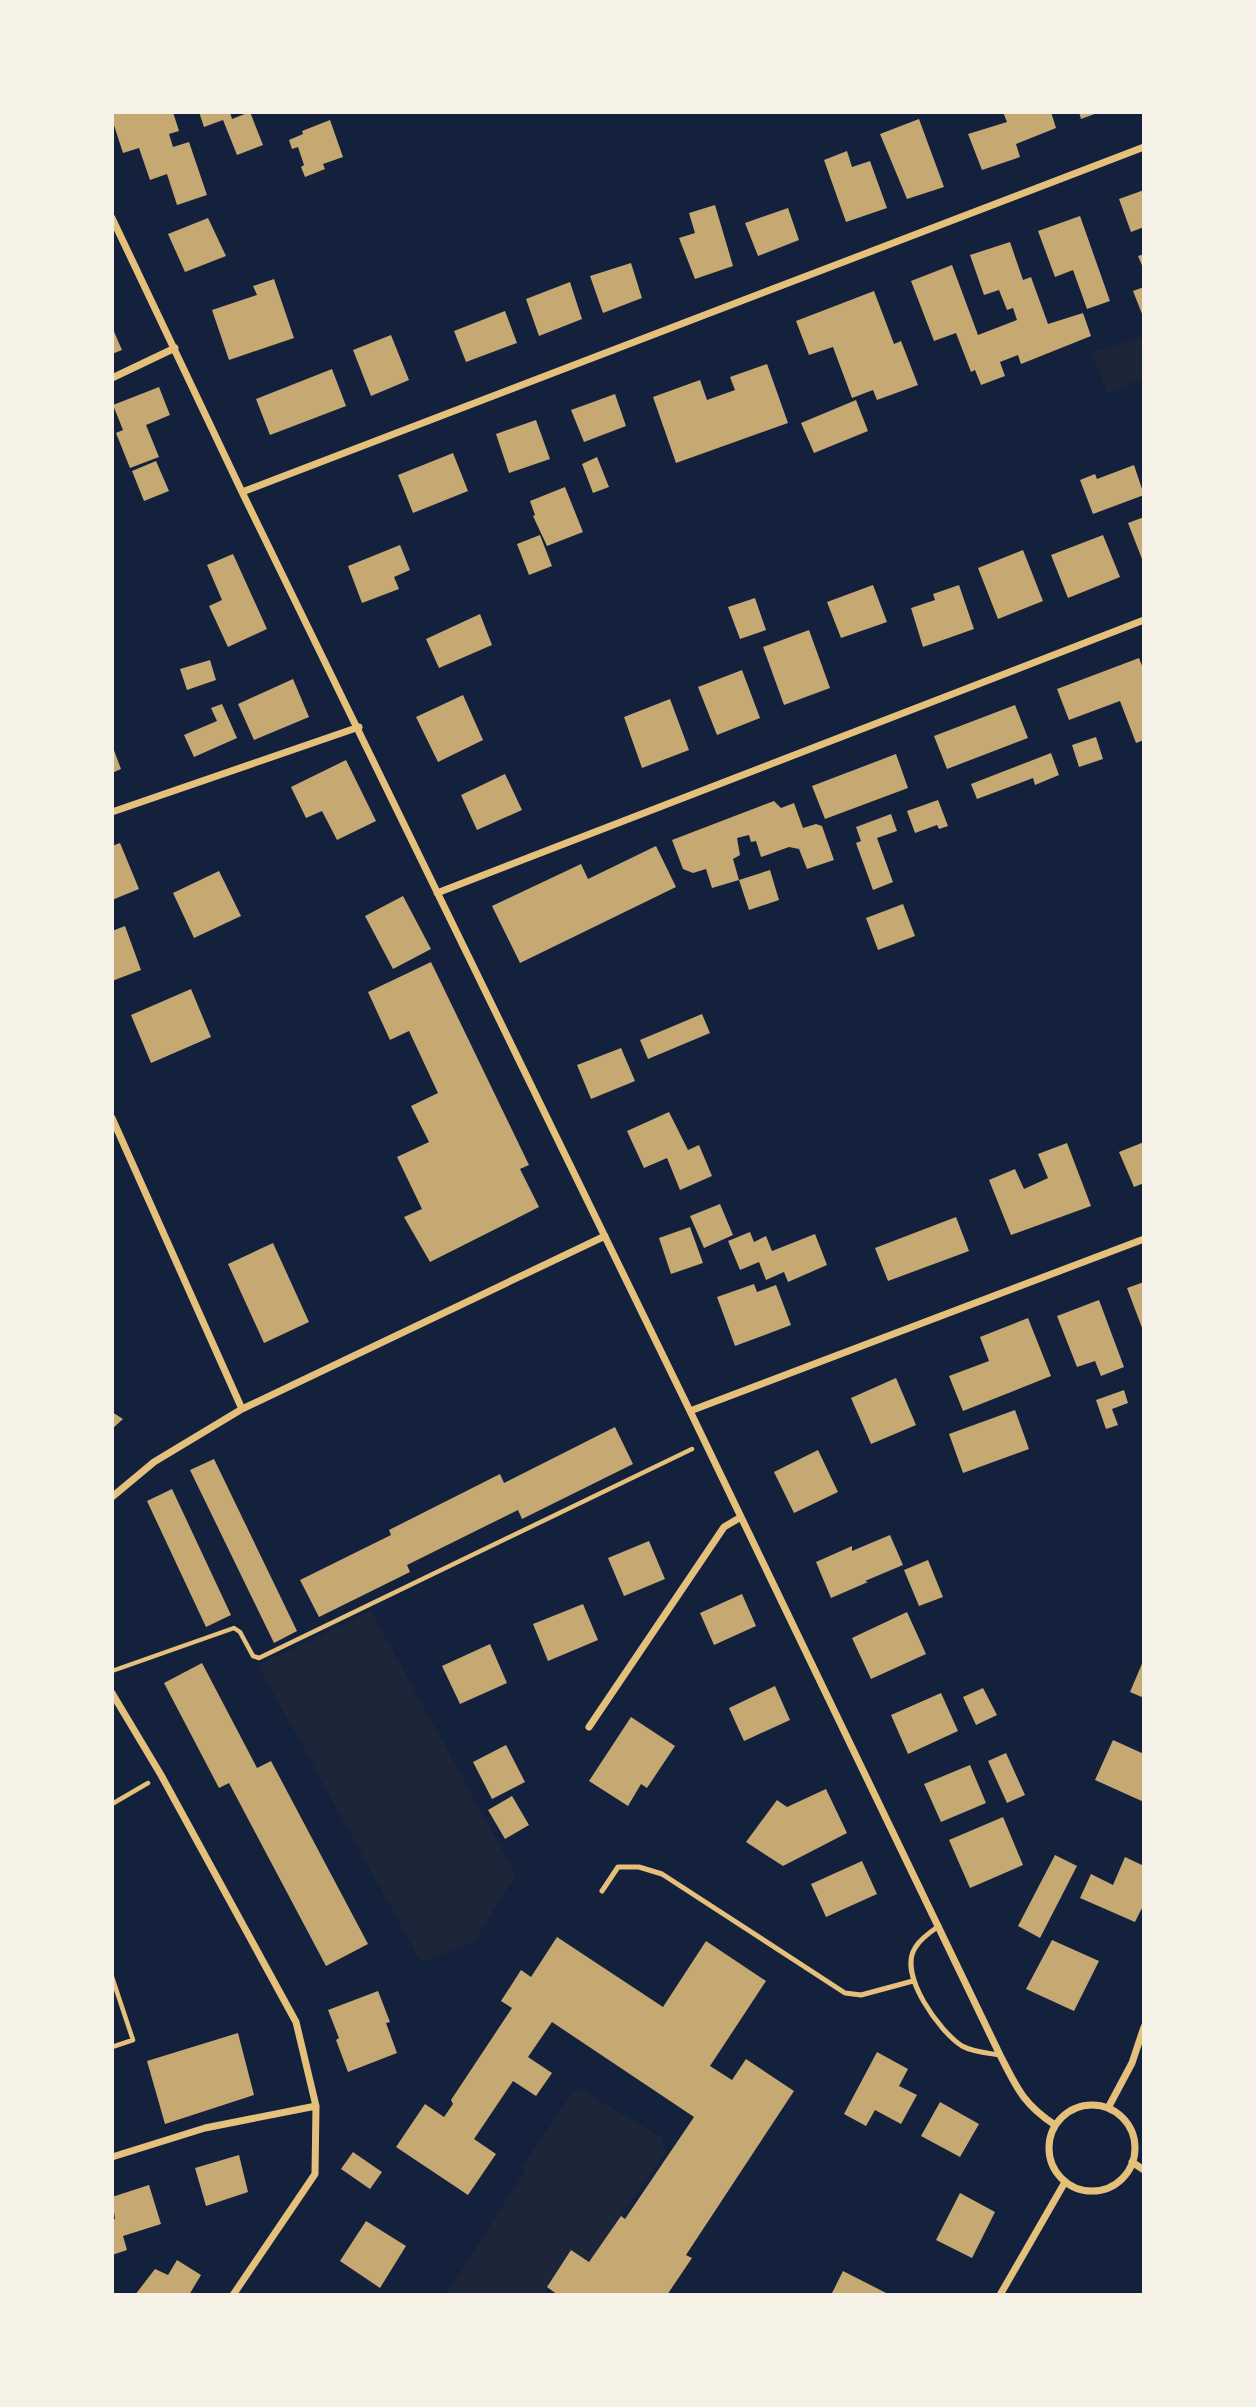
<svg xmlns="http://www.w3.org/2000/svg" width="1256" height="2407" viewBox="0 0 1256 2407" font-family="'Noto Serif',serif">
	<style>
		.green { fill: #1d2539 }
		.building { fill: #c6a872 }
		.lines { fill: none; stroke-linecap: round; stroke-linejoin: round }
		.path { stroke: #e5c07b; stroke-width: 4.5 }
		.service { stroke: #e5c07b; stroke-width: 5 }
		.minor { stroke: #e5c07b; stroke-width: 7 }
	</style>
	<rect width="100%" height="100%" fill="#14213d"/>
	<path class="green" d="M1144 336V378L1108 393 1091 353Z
		M371 1611 516 1875 473 1943 421 1962 258 1665Z
		M582 2090 661 2137 666 2151 589 2262 571 2250 545 2290 551 2295H446L525 2171 522 2167 572 2093Z"/>
	<path class="building" d="M112 112H173L179 131 169 134 173 147 189 142 207 195 177 205 167 174 150 180 139 148 123 153 112 119Z
		M199 112H230L232 119 250 112 263 145 237 155 223 120 204 127Z
		M1003 112H1051L1056 128 1016 144 1020 157 982 170 968 134 1007 122Z
		M1079 112H1100L1081 119Z
		M919 119 944 187 907 199 880 134Z
		M330 120 343 157 323 164 325 169 305 177 301 167 304 165 298 147 292 149 289 140 303 134 302 131Z
		M847 151 852 167 870 161 887 208 846 222 824 160Z
		M1144 190V227L1131 232 1119 199Z
		M715 205 733 266 695 279 679 238 695 233 689 213Z
		M788 208 799 240 758 256 745 223Z
		M1080 216 1110 301 1087 309 1073 270 1055 277 1038 231Z
		M208 218 226 256 185 272 168 234Z
		M1010 242 1023 280 1031 277 1048 324 1083 313 1091 336 1021 364 1018 355 1000 362 1005 376 981 385 975 370 971 372 956 333 934 341 911 281 952 265 978 335 1017 320 1013 308 1007 310 999 290 984 295 970 255Z
		M1144 254V270L1138 256Z
		M631 263 642 298 603 313 590 276Z
		M274 279 294 338 229 360 212 310 257 295 253 286Z
		M570 282 582 319 539 336 526 299Z
		M1144 287V319L1133 291Z
		M874 291 894 344 901 341 918 385 877 400 873 390 852 398 833 347 809 355 796 321Z
		M505 311 517 343 466 362 454 331Z
		M112 327 122 350 112 354Z
		M391 335 409 380 371 396 353 350Z
		M767 364 788 423 676 463 653 397 700 380 707 400 735 390 730 377Z
		M332 369 346 406 270 435 256 399Z
		M159 387 170 415 146 425 159 457 130 468 116 433 123 430 113 405Z
		M615 394 626 426 584 442 571 410Z
		M856 400 868 431 814 453 801 423Z
		M536 420 550 459 509 473 496 434Z
		M453 453 468 491 413 513 398 475Z
		M597 457 609 487 593 493 582 464Z
		M156 461 169 491 144 501 132 471Z
		M1134 465 1144 495 1093 514 1080 480 1095 474 1097 479Z
		M565 487 583 532 547 546 533 516 535 515 530 501Z
		M1144 517V564L1128 523Z
		M540 535 552 566 529 575 517 544Z
		M1103 535 1120 577 1068 598 1051 555Z
		M400 545 410 570 394 577 399 589 362 603 348 566Z
		M1023 550 1043 601 998 619 978 568Z
		M233 554 267 629 228 647 209 606 222 600 207 565Z
		M873 585 887 622 841 638 827 602Z
		M959 585 974 629 923 647 911 608 935 600 933 594Z
		M755 598 766 630 740 639 728 607Z
		M480 614 492 645 439 668 426 639Z
		M809 630 830 688 784 705 763 647Z
		M1139 658 1144 671V740L1136 743 1120 701 1069 720 1057 689Z
		M210 660 216 680 187 690 180 669Z
		M742 670 760 718 717 735 698 687Z
		M293 679 309 717 254 740 238 704Z
		M463 695 483 740 438 762 416 717Z
		M670 699 689 750 642 768 624 717Z
		M222 704 237 738 194 757 184 735 217 721 211 708Z
		M1015 705 1028 738 947 769 934 736Z
		M1096 737 1103 759 1079 767 1072 745Z
		M112 745 121 769 112 773Z
		M1051 753 1059 775 1035 785 1033 778 977 799 971 784Z
		M896 754 908 788 825 819 812 786Z
		M346 760 376 821 337 840 322 811 306 818 291 787Z
		M505 774 522 810 477 830 461 795Z
		M938 800 948 826 939 829 937 825 915 833 907 811Z
		M774 801 781 808 794 803 803 828 816 824 822 826 834 860 807 869 799 849 789 847 761 857 756 841 751 842 749 835 737 838 740 855 733 859 739 880 770 870 779 900 749 910 739 880 712 888 706 869 693 873 683 869 672 840Z
		M891 814 897 831 877 838 893 882 873 890 856 843 861 841 856 827Z
		M120 843 139 889 112 900V846Z
		M656 846 676 887 520 963 492 906 581 864 588 879Z
		M219 871 241 916 194 938 173 893Z
		M403 896 431 949 393 969 365 916Z
		M903 904 915 936 878 950 866 918Z
		M125 926 141 970 112 981V931Z
		M431 962 529 1165 520 1169 539 1207 430 1262 404 1217 422 1209 397 1157 429 1142 411 1106 438 1093 409 1031 390 1040 368 992Z
		M191 989 211 1037 151 1063 131 1015Z
		M702 1014 710 1033 648 1059 640 1040Z
		M621 1048 635 1081 591 1099 577 1065Z
		M669 1112 688 1150 699 1145 712 1176 680 1190 667 1158 644 1168 627 1131Z
		M1144 1142V1183L1134 1187 1119 1152Z
		M1067 1143 1091 1206 1011 1235 989 1180 1015 1169 1024 1189 1048 1178 1038 1154Z
		M720 1204 733 1235 704 1248 690 1216Z
		M956 1217 969 1251 888 1281 875 1248Z
		M690 1227 703 1263 671 1274 659 1238Z
		M750 1232 754 1242 766 1236 772 1251 815 1234 827 1265 788 1282 784 1272 766 1280 759 1262 740 1270 728 1241Z
		M273 1243 309 1322 264 1343 228 1264Z
		M1144 1282V1333L1127 1288Z
		M754 1284 757 1292 776 1285 791 1325 735 1346 717 1297Z
		M1099 1300 1124 1367 1101 1376 1095 1361 1077 1367 1057 1316Z
		M1028 1318 1051 1376 963 1411 949 1376 989 1361 980 1337Z
		M896 1378 916 1425 871 1444 851 1398Z
		M1124 1390 1128 1403 1112 1409 1118 1425 1106 1429 1096 1400Z
		M1015 1410 1029 1449 963 1473 949 1434Z
		M112 1412 123 1419 112 1429Z
		M615 1427 633 1464 522 1519 518 1510 407 1565 410 1572 319 1617 300 1580 391 1535 389 1530 500 1474 504 1483Z
		M818 1450 838 1492 794 1513 774 1472Z
		M214 1459 297 1631 274 1643 190 1470Z
		M172 1489 231 1615 206 1627 147 1501Z
		M890 1535 903 1565 865 1581 868 1582 831 1598 816 1562 852 1546V1551Z
		M649 1541 665 1579 624 1596 608 1558Z
		M928 1560 943 1597 919 1606 904 1570Z
		M742 1594 756 1626 714 1645 700 1613Z
		M583 1604 598 1640 548 1661 533 1624Z
		M907 1612 926 1654 871 1679 852 1638Z
		M490 1644 507 1683 460 1704 442 1666Z
		M1144 1659V1698L1130 1692Z
		M202 1663 257 1768 271 1761 368 1944 326 1966 229 1783 219 1788 164 1683Z
		M775 1686 790 1720 744 1741 729 1708Z
		M983 1688 997 1715 976 1725 963 1697Z
		M941 1693 958 1731 908 1754 891 1715Z
		M631 1717 675 1746 647 1788 641 1784 628 1806 589 1781Z
		M1113 1740 1144 1754V1802L1095 1780Z
		M506 1745 525 1782 492 1799 473 1762Z
		M1006 1753 1025 1795 1007 1803 988 1761Z
		M970 1765 986 1803 941 1822 924 1784Z
		M826 1789 847 1833 783 1866 746 1842 777 1800 787 1807Z
		M512 1796 529 1825 505 1839 488 1810Z
		M1003 1817 1023 1865 970 1888 949 1840Z
		M1055 1855 1077 1866 1040 1938 1018 1926Z
		M1125 1857 1144 1866V1904L1135 1922 1080 1898 1091 1874 1113 1885Z
		M862 1861 877 1894 826 1917 811 1884Z
		M557 1937 663 2007 706 1941 766 1981 710 2066 732 2080 746 2059 794 2091 686 2255 692 2258 667 2295H558L547 2287 571 2250 589 2262 621 2216 625 2219 694 2117 552 2022 528 2057 552 2073 536 2096 513 2081 474 2139 496 2154 468 2195 396 2147 425 2104 444 2117 453 2104 451 2100 512 2008 501 2001 521 1970 531 1977Z
		M1052 1940 1099 1961 1074 2011 1026 1989Z
		M378 1991 390 2022 386 2023 397 2053 348 2072 336 2040 339 2038 328 2010Z
		M238 2033 254 2095 165 2124 147 2061Z
		M877 2052 908 2069 899 2086 917 2095 901 2124 875 2110 866 2126 844 2114Z
		M940 2102 979 2124 960 2157 921 2136Z
		M353 2152 382 2172 370 2189 341 2169Z
		M239 2155 248 2192 206 2206 195 2168Z
		M149 2185 161 2224 123 2236 127 2250 112 2255V2220L115 2219 112 2197Z
		M960 2193 995 2212 972 2258 936 2240Z
		M366 2221 406 2246 380 2288 340 2261Z
		M177 2260 201 2275 189 2295H135L155 2269 168 2275Z
		M843 2271 890 2295H831Z"/>
	<g class="lines">
		<path class="path" d="M112 1671 234 1628 240 1632 253 1656 259 1658 692 1449
			M112 1804 148 1783
			M112 1977 133 2040 112 2047"/>
		<path class="service" d="M602 1891 618 1867H639L662 1874 845 1993 861 1995 913 1981
			M939 1926C930 1932 920 1939 915 1948 898 1975 940 2032 962 2046 973 2052 988 2053 1000 2055"/>
		<path class="minor" d="M112 218 242 492 690 1411 1000 2055C1017 2088 1023 2104 1055 2125
			M112 378 175 348
			M242 492 1144 147
			M112 812 359 727
			M437 893 1144 620
			M112 1118 242 1409
			M690 1411 1144 1239
			M112 1497 154 1462 242 1409 605 1236
			M112 1693 161 1775 296 2022 316 2106 315 2174 233 2295
			M589 1727 724 1527 741 1517
			M1049 2148a43 43 0 1 1 86 0a43 43 0 1 1-86 0Z
			M1108 2108 1132 2063 1144 2027
			M112 2157 205 2128 316 2106
			M1132 2162 1144 2170
			M1000 2295 1065 2182"/>
	</g>
	<rect width="1256" height="2407" fill="none" stroke="#f6f1e7" stroke-width="228"/>
</svg>
